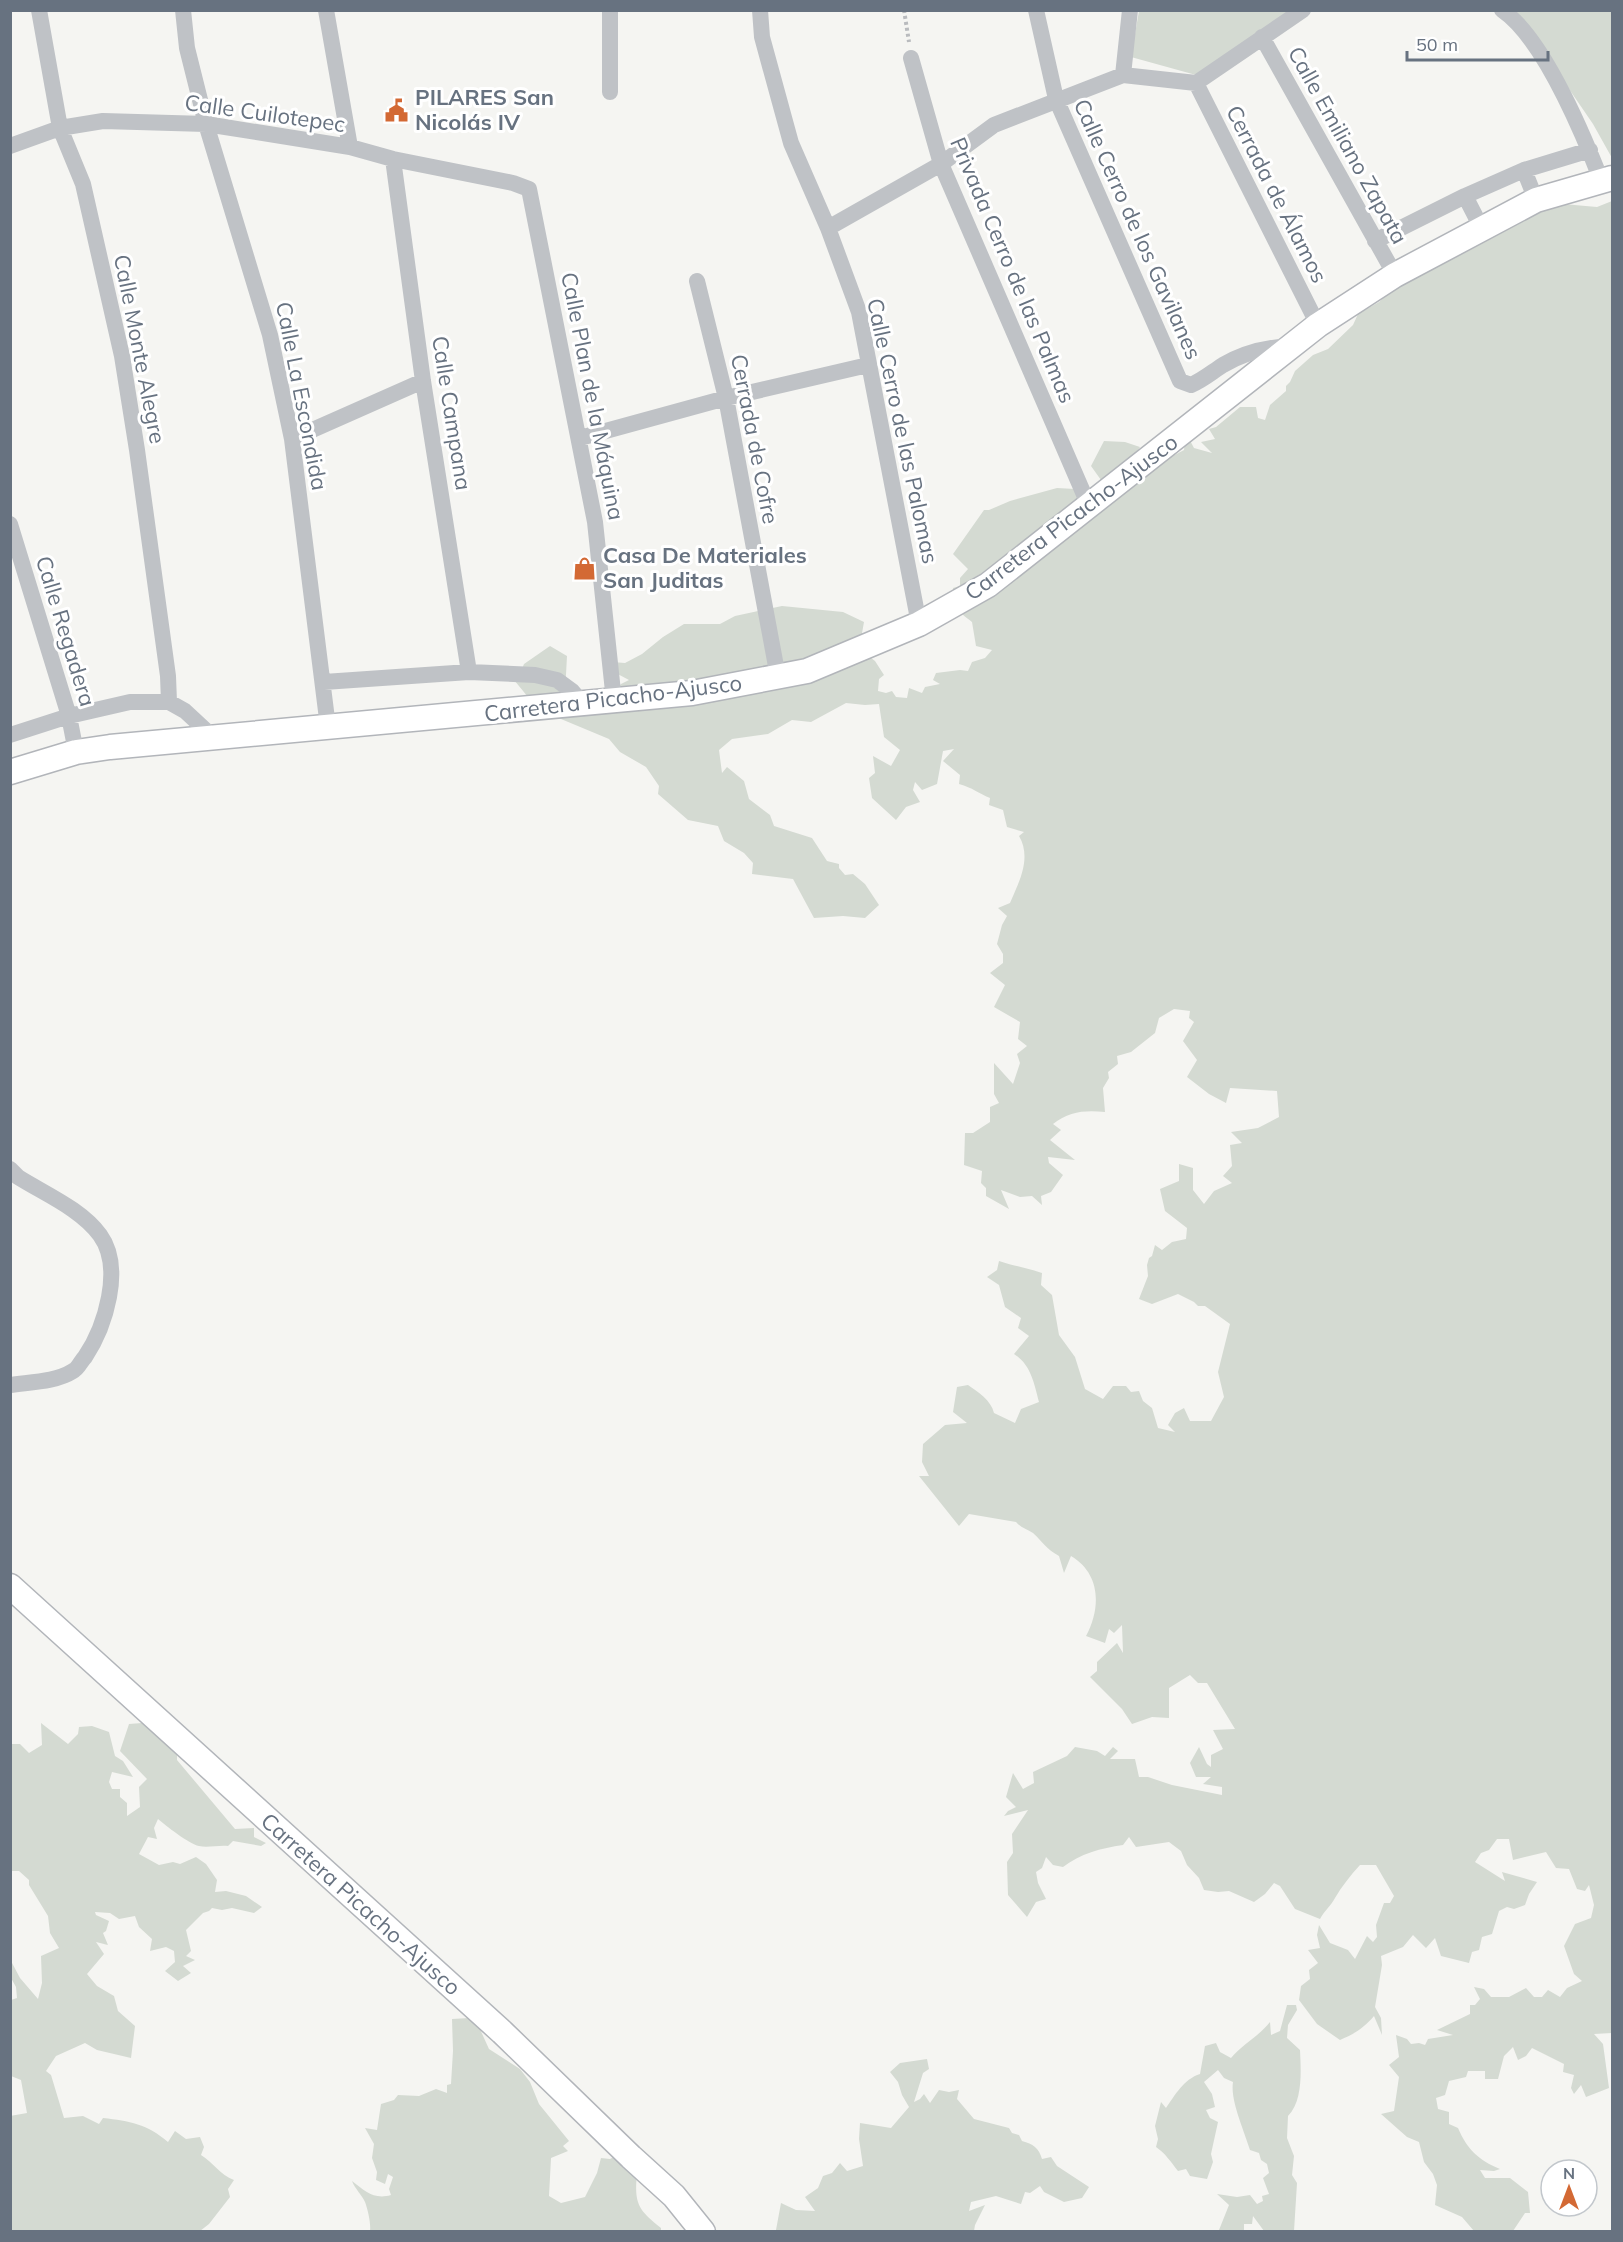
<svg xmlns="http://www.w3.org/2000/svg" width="1623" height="2242" viewBox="0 0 1623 2242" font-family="Mulish,sans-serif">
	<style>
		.green { fill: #d4dad2 }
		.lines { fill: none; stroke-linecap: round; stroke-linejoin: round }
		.secondary-casing { stroke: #b2b5ba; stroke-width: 27 }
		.path { stroke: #b9bbbe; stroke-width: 4; stroke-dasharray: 3 3; stroke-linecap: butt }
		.street { stroke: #bfc2c6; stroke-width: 16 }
		.secondary { stroke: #fff; stroke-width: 24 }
		.labels { text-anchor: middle; stroke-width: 6; stroke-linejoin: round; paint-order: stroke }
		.poi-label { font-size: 22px; font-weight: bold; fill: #677280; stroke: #fff; text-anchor: start }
		.street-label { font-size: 22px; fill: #677280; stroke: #fff }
	</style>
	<rect width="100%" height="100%" fill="#f5f5f2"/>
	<path class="green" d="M1139 11H1295L1196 75 1131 57Z
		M1514 11H1612V158L1593 124 1517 13Z
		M1612 201V2033L1594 2034 1603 2044 1609 2088 1586 2097 1581 2085 1574 2094 1571 2088 1574 2075 1563 2072 1564 2064 1532 2048 1526 2056 1518 2060 1513 2047 1504 2056 1498 2079H1485V2071H1468L1466 2077 1449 2081 1445 2095 1436 2098 1438 2109 1449 2112V2124L1458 2128C1467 2149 1478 2160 1500 2169L1494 2171 1480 2170 1485 2178H1510L1528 2192 1530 2213H1525L1513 2231H1474L1462 2217 1435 2205 1437 2185 1433 2174 1424 2162 1419 2142 1407 2137 1381 2114 1394 2111 1399 2077 1389 2065 1399 2057 1396 2035 1407 2039 1411 2044 1419 2043 1425 2045 1428 2039 1453 2035 1437 2030 1470 2014V2005H1475L1480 1999 1474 1987 1484 1989 1491 1997H1509L1526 1988 1534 1997H1542L1548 1990 1560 1997 1567 1988 1582 1981 1574 1974 1564 1946 1575 1924 1591 1918 1594 1905 1589 1885 1585 1891 1577 1889 1569 1869 1556 1868 1546 1852 1513 1860 1509 1839H1497L1489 1850 1481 1853 1475 1862 1505 1881 1502 1872 1537 1882 1529 1894 1525 1905 1514 1909 1507 1907 1499 1911 1492 1934 1482 1937 1479 1950 1472 1952 1469 1963 1441 1956 1435 1938 1426 1948 1413 1935 1403 1947 1381 1956 1382 1965 1375 2007 1381 2018 1382 2035 1374 2016C1364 2028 1354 2034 1340 2040L1317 2024 1299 2000 1301 1986 1310 1979 1309 1970 1318 1963 1308 1950 1320 1948 1317 1935 1319 1925 1330 1943 1348 1950 1355 1959 1367 1936 1373 1942 1377 1937 1376 1925 1384 1903H1390L1394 1896 1376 1865H1360C1350 1876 1342 1886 1335 1898 1331 1906 1324 1911 1320 1919L1295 1909 1280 1886 1274 1883 1265 1894 1254 1902 1229 1891 1218 1892 1204 1890 1199 1878 1187 1865 1181 1851 1169 1842 1136 1847 1129 1837 1123 1845C1101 1848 1080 1854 1063 1867L1053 1865 1046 1857 1042 1868 1036 1872 1038 1883 1046 1899 1036 1902 1027 1917 1008 1895 1007 1862 1013 1853 1012 1834 1028 1810 1004 1816 1008 1811 1016 1807 1006 1797 1013 1773 1023 1789 1034 1783 1033 1772 1067 1756 1075 1747 1097 1751 1105 1756 1113 1747 1118 1751 1110 1759H1135L1139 1777H1148L1172 1785 1222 1795V1787L1203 1784 1211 1777H1196L1190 1763 1199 1747 1207 1764 1211 1767V1755L1223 1749 1213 1730 1235 1729 1207 1683H1198L1190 1675 1169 1688V1718L1152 1717 1132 1724 1122 1709 1090 1677 1097 1671V1662L1117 1643 1123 1653 1122 1625 1114 1633 1109 1629 1105 1643 1086 1636C1101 1608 1101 1574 1071 1556L1064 1573 1059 1556C1046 1549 1043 1542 1033 1533 1027 1529 1021 1528 1016 1522L969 1514 959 1526 919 1476H929L922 1462 923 1444 945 1425 967 1423 953 1412 957 1387 968 1385C978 1392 991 1400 994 1413L1015 1423 1021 1409 1039 1402C1034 1383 1031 1365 1014 1354L1029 1336 1018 1328 1021 1318 1005 1307 999 1285 987 1277 997 1270 999 1261C1014 1266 1028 1268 1042 1273L1041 1285 1052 1295 1059 1335 1075 1357 1085 1389 1103 1399 1113 1386H1126L1131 1392 1139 1391 1143 1401 1152 1408 1158 1428 1175 1432 1168 1425 1175 1413 1184 1408 1190 1421H1211L1224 1397 1218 1372 1230 1324 1205 1306H1198L1194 1302 1178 1294 1152 1304 1139 1299 1148 1276 1147 1265 1149 1258 1152 1256 1155 1245 1162 1250 1172 1242 1186 1239 1187 1228 1165 1211 1160 1189 1179 1181V1164L1193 1168V1190L1204 1204 1214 1191 1232 1183 1223 1176 1232 1166 1230 1145 1242 1143 1231 1132 1258 1128 1279 1117 1277 1091 1230 1088 1226 1103 1209 1094 1187 1077 1197 1060 1183 1041 1194 1022 1189 1018 1190 1011 1174 1009 1159 1018 1155 1033 1131 1052 1117 1056 1118 1064 1108 1072 1109 1078 1103 1088 1105 1112C1086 1110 1069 1111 1053 1124L1061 1130 1050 1140 1075 1160 1048 1157 1049 1163 1063 1175 1051 1192 1041 1196 1042 1205 1032 1196 1020 1197 1001 1190 1009 1209 986 1196V1188L981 1183 982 1171 964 1165 965 1133H973L990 1122V1107L999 1103 994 1094V1063L1013 1084 1020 1063 1017 1054 1027 1046 1018 1039 1020 1022 994 1007 1005 985 990 973 1003 963V954L997 944 1002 925 1007 916 998 908 1010 903C1019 882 1032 858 1019 836L1024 832 1007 827 1003 810 989 805 990 798C978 793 973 788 959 784L960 775 943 761 954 749 943 751 937 784 922 790 915 782 913 790 920 802 906 807 896 820 872 798 869 778 875 773 873 756 891 766 900 750 884 737 879 704 865 705 846 703 811 722 792 720 768 734 732 739 719 750 722 773 727 767 744 781 749 799 770 815 774 826 812 838 827 861 839 864V868L845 875 853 874 865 884 879 905 865 918 843 916 814 918 793 879 752 874 753 863 744 853 724 841 718 826 688 820 658 794 659 786 646 767 620 752 609 739 549 714 528 697 514 680 519 676 524 664 550 646 567 656 565 693 610 696 621 684 629 680 612 671V662L625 663 642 654 663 637 684 624H720L735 616 782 606 843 612 864 622 862 633 866 654 875 661 884 675 879 679 878 691 886 693 892 691 896 697 907 698 909 688 922 693 925 687 940 684 933 680 936 673 960 670 968 671 972 662 985 658 992 650 976 646 972 622C957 610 953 609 953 588L960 586V578L968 569 953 554 984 510H989L1010 501 1057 488 1075 489 1094 499 1120 480 1112 471 1101 480 1091 466 1104 441 1125 442 1140 447 1129 463 1159 467 1167 459 1184 450 1186 433 1194 448 1212 453 1201 442 1215 439 1209 429 1216 427 1240 407H1256L1258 418 1265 420 1270 405 1286 391V386L1290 382 1295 371 1313 355 1328 349 1353 325 1358 314 1379 302 1418 266 1552 203 1597 207Z
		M155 1722 177 1753V1760L235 1829 254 1828V1837L266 1843 261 1846 233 1841 228 1846C219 1845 207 1848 199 1846 189 1844 165 1825 158 1819L154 1828 157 1839 148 1837 139 1854 159 1865 173 1862 180 1864 196 1857 206 1864 217 1880 215 1892 226 1891 246 1896 262 1907 254 1913 232 1908 222 1910 212 1908 209 1911 203 1913 186 1930 191 1951 186 1956 195 1960 183 1966 191 1973 178 1981 165 1971 175 1962 174 1951 166 1947 150 1951 152 1939 139 1927 135 1916 119 1919 110 1913 95 1912 96 1915 109 1921 106 1931 103 1933 108 1945 96 1942 104 1954 87 1974 97 1986 114 1996 118 2011 135 2026 131 2058 97 2050 85 2043 56 2056 46 2071 51 2075 64 2118 83 2116 99 2124 103 2118C130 2121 147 2124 168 2142L175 2131 186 2139 200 2137 204 2147 201 2155C213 2162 220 2175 234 2180L228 2189 230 2197 209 2224 200 2231H11L10 2116 27 2113 21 2080 11 2076V2000L17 1998 16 1987 11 1978V1961L20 1978 38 1999 42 1983 41 1956 59 1948 50 1933 48 1916 29 1885V1880L19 1871H11V1744H20L29 1753 42 1745 41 1723 68 1744 78 1734 79 1727 92 1726 109 1732 115 1756 123 1761 133 1777 112 1772 109 1782 112 1789H120V1797L127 1803V1816L140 1807 139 1787 147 1779 120 1751 129 1724Z
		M1287 2005H1296L1297 2010 1288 2025 1287 2038 1300 2050C1301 2071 1303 2101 1288 2116L1287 2138 1294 2156 1292 2175 1297 2183 1294 2231H1264L1253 2216 1252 2224H1244V2231H1193L1219 2230 1229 2205 1217 2194 1237 2197 1250 2195 1257 2204 1263 2201 1262 2196 1269 2194 1263 2178 1269 2173 1267 2164 1261 2160 1259 2153 1250 2150C1244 2130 1230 2100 1233 2082L1224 2078 1218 2070 1204 2082 1212 2094 1215 2107 1206 2110 1210 2118 1218 2122 1211 2154 1213 2162 1207 2179 1190 2176 1186 2169 1178 2171C1171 2162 1165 2153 1156 2147L1158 2139 1155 2126 1161 2102 1166 2108C1175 2095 1184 2079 1200 2074L1205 2046 1216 2043 1220 2052 1231 2058C1243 2044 1259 2036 1270 2022L1271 2035 1280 2031Z
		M469 2018 479 2027 489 2049 520 2069 530 2082 539 2104 569 2141 563 2146 568 2151 551 2158 549 2196 561 2203 585 2197 597 2173 601 2158 610 2159 623 2152V2163L621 2166 637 2174C634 2203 638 2210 661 2228V2231H370C371 2224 368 2210 365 2202 362 2195 355 2189 352 2181 365 2191 374 2200 391 2195L389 2189 393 2177 388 2174 385 2184 376 2180 377 2172 372 2158 374 2144 365 2128 377 2130 381 2104 394 2100 398 2095 419 2096 436 2089 447 2093V2085L451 2084 453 2051 452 2019Z
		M927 2059 929 2069 923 2073 914 2102 920 2099 924 2094 930 2103 939 2090 949 2092 959 2090 957 2099 974 2119 1009 2128 1012 2133 1019 2135 1022 2141C1033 2144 1039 2148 1042 2159L1051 2157 1057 2166 1089 2187 1082 2198 1064 2202 1044 2192 1040 2186 1030 2193 1025 2192 1021 2204 996 2196 971 2202 969 2211 985 2205 975 2225 974 2231 780 2232 776 2230 781 2203 796 2210 815 2211 805 2197 818 2188 823 2176 832 2173 840 2163 847 2171 863 2166 859 2139 860 2123 891 2128 909 2107 902 2095 898 2082 890 2072 900 2063Z"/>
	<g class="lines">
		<defs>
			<path id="secondary" d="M10 772 76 752 110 747 692 693 807 671 919 624 988 585 1318 325 1395 275 1536 200 1612 178
				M10 1586 502 2032 631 2157 674 2196 703 2232"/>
		</defs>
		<use href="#secondary" class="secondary-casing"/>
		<path class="path" d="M904 10 909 42"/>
		<path class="street" d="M39 10 60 128 83 184 122 356 137 450 168 676 169 702
			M183 10 187 48 206 124 270 335 292 439 328 727
			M326 10 350 147
			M610 10V92
			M760 10 762 37 791 143 828 228 859 312 919 624
			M1036 10 1056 99 1180 381 1191 385C1203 380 1212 372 1223 365 1245 352 1267 347 1292 346
			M1502 10C1543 38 1583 134 1601 180
			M1262 37 1395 275
			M911 58 941 164 1089 506
			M1123 75 1130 10
			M1196 83 1318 325
			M10 146 60 128 103 121 206 124 350 147 393 159 513 183 529 189 595 522 614 701
			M393 159 423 381 469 672
			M1524 170 1536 200
			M1465 196 1481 227
			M828 228 941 164 994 125 1123 75 1196 83 1303 10
			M1375 241 1465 196 1524 170 1590 150
			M697 281 726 398 778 677
			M580 438 726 398 868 365
			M292 439 423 381
			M10 524 69 716 76 752
			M324 682 469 672 535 675 557 680 572 691 583 704
			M10 735 69 716 130 702H169L185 711 213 737
			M10 1169 18 1177C45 1194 81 1209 100 1235 124 1268 105 1327 85 1357 81 1361 78 1369 73 1371 56 1382 30 1382 10 1385"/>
		<use href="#secondary" class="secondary"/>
	</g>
	<defs>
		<symbol id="civic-bare" viewBox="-9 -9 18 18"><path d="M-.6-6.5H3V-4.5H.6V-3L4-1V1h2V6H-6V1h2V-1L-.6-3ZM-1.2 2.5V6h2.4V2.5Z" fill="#d36934" stroke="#fff" stroke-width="2.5" paint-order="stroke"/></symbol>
		<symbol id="shop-bare" viewBox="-9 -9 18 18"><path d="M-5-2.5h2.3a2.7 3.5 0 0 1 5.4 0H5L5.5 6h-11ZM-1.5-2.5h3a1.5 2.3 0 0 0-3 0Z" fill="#d36934" stroke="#fff" stroke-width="2.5" paint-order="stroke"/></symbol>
	</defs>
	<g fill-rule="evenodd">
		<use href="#civic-bare" x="380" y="94" width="33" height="33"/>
		<use href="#shop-bare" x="568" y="552" width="33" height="33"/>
	</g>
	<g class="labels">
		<g class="poi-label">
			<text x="415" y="105">PILARES San<tspan x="415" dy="25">Nicolás IV</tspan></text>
			<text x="603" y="563">Casa De Materiales<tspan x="603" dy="25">San Juditas</tspan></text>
		</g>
		<g class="street-label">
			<text transform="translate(265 113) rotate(8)" y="8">Calle Cuilotepec</text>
			<text transform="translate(1348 145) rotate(61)" y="8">Calle Emiliano Zapata</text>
			<text transform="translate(1277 194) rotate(63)" y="8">Cerrada de Álamos</text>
			<text transform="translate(1138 229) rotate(66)" y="8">Calle Cerro de los Gavilanes</text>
			<text transform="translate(1013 270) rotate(67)" y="8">Privada Cerro de las Palmas</text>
			<text transform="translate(140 349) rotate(79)" y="8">Calle Monte Alegre</text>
			<text transform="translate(302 396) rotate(79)" y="8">Calle La Escondida</text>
			<text transform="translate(593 396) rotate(79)" y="8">Calle Plan de la Máquina</text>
			<text transform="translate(452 413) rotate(81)" y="8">Calle Campana</text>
			<text transform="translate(903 431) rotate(78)" y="8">Calle Cerro de las Palomas</text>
			<text transform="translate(755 439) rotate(79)" y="8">Cerrada de Cofre</text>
			<text transform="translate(1071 517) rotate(-37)" y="8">Carretera Picacho-Ajusco</text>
			<text transform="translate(66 631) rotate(73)" y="8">Calle Regadera</text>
			<text transform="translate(613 698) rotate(-7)" y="8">Carretera Picacho-Ajusco</text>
			<text transform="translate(361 1904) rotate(42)" y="8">Carretera Picacho-Ajusco</text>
		</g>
	</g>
	<rect width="1623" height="2242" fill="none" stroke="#677280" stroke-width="24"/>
	<g transform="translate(1569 2188)"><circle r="28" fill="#ffffff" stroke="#c2c7cc" stroke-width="1.5"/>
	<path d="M0-4.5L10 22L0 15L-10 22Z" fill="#d36934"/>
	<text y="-9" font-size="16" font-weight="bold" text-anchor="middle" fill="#677280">N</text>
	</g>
	<path d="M1407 51v9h141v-9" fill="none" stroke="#677280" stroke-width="3"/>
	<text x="1416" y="51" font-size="18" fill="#677280" stroke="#ffffff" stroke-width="4.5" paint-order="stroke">50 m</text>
</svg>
